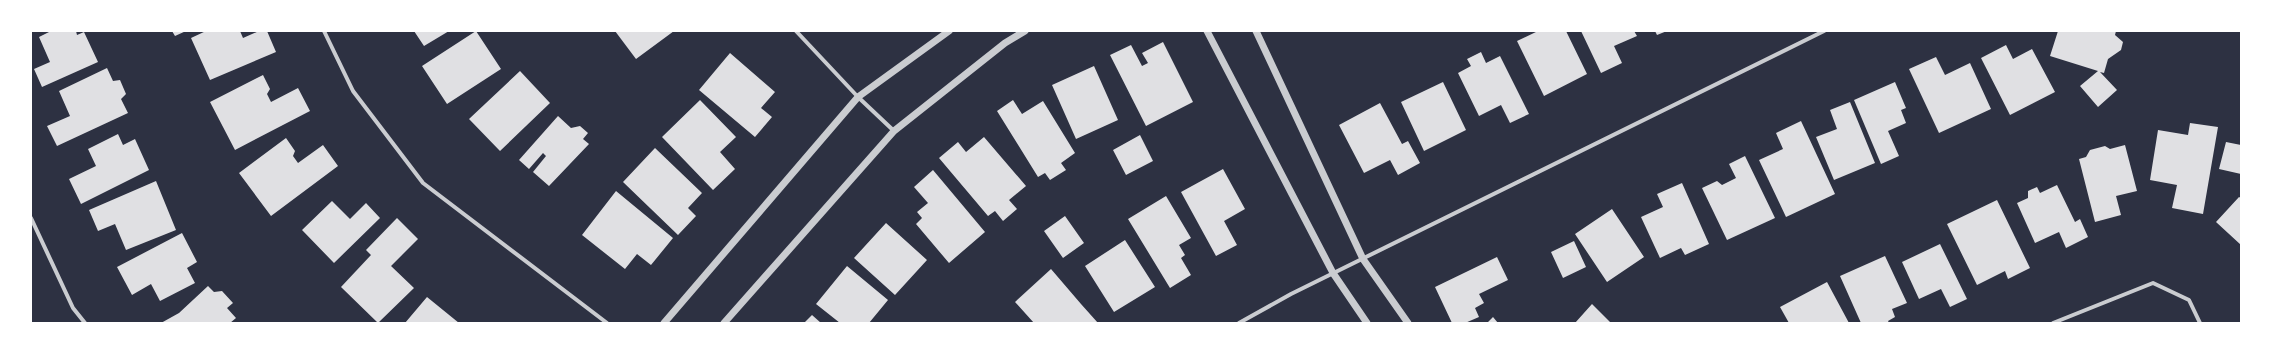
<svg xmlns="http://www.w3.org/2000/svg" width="2272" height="354" viewBox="0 0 2272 354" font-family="Bitter,serif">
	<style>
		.building { fill: #e0e0e3 }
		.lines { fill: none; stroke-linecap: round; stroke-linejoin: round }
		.minor { stroke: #caccd0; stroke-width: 4 }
		.tertiary { stroke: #caccd0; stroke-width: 7 }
	</style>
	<rect width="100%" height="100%" fill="#2d3142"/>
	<path class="building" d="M51 31H76L77 35 84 32 98 62 42 87 34 69 50 62 39 37Z
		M172 31H186L175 36Z
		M206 31H240L243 38 259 31H267L276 52 210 80 191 38Z
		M414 31H449L424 46Z
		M476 31 501 69 447 104 422 66Z
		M615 31H674L636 59Z
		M1538 31H1566L1587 74 1544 96 1517 41Z
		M1581 31H1634L1637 36 1614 46 1622 63 1601 73Z
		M1655 31H1667L1657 35Z
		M2058 31H2116L2115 35 2123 42 2121 50 2108 59 2104 73 2100 72 2117 90 2098 107 2080 86 2098 71 2050 56Z
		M1163 42 1193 102 1146 126 1110 55 1131 45 1142 66 1148 63 1142 53Z
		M2006 45 2013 59 2032 49 2055 92 2010 115 1981 58Z
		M1481 52 1486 63 1500 56 1529 114 1510 123 1501 105 1479 116 1458 73 1471 66 1467 59Z
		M730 53 775 92 761 108 772 117 755 137 699 90Z
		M1936 57 1945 75 1970 63 1991 109 1939 133 1909 69Z
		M1094 66 1118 120 1076 139 1052 85Z
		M107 68 113 81 120 80 126 94 121 99 128 113 57 146 47 126 70 116 59 91Z
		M520 71 550 103 500 151 469 119Z
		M263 75 270 89 267 94 271 102 298 88 310 111 235 150 210 102Z
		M1443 82 1466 130 1424 151 1401 102Z
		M1895 82 1906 108 1901 110 1906 123 1888 131 1899 156 1881 164 1854 100Z
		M700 100 736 137 720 152 735 169 713 190 662 137Z
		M1013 100 1022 114 1043 101 1075 153 1061 163 1066 170 1050 180 1045 173 1038 177 997 111Z
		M1850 102 1875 163 1834 180 1816 137 1837 129 1830 110Z
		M1380 103 1402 144 1408 141 1420 163 1398 175 1390 160 1364 173 1339 125Z
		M558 116 571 128 580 126 588 133 583 139 589 144 549 186 533 172 546 156 543 153 529 169 519 160Z
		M1801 121 1835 194 1786 217 1759 160 1783 149 1776 133Z
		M2190 123 2218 127 2203 214 2172 208 2177 185 2150 180 2158 130 2188 135Z
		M118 134 123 145 135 139 149 170 81 204 69 179 96 166 88 149Z
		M1140 135 1153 161 1126 175 1113 150Z
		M984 137 1026 186 1009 200 1017 209 1003 221 995 211 988 216 939 158 958 142 966 152Z
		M286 138 295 151 293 156 298 163 323 145 338 166 271 216 239 173Z
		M2226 142 2241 145V174L2219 169Z
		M2125 145 2137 191 2116 196 2121 215 2095 222 2079 159 2086 157 2090 150 2105 146 2110 149Z
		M655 148 702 193 688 208 696 216 678 235 623 182Z
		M1745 156 1775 218 1727 240 1702 188 1717 181 1722 185 1736 178 1729 164Z
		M1223 169 1245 209 1224 221 1237 245 1216 256 1181 192Z
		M933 170 985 232 949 263 916 224 922 218 917 212 928 203 914 187Z
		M156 181 176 230 126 250 115 224 98 231 89 210Z
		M1682 183 1709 244 1685 255 1681 248 1660 258 1641 217 1663 207 1657 194Z
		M2057 185 2075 222 2080 219 2088 237 2066 248 2059 232 2035 243 2017 203 2028 198V191L2037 187 2040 193Z
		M616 191 673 238 651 265 637 254 625 269 582 235Z
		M1166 196 1191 238 1179 245 1185 255 1181 258 1191 275 1170 288 1128 219Z
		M2239 197 2241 198V245L2216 222Z
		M1997 200 2030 268 2008 279 2005 271 1977 285 1947 224Z
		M332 201 350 219 366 203 380 218 334 263 302 230Z
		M1612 209 1644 257 1607 282 1575 234Z
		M1065 216 1084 243 1063 258 1044 231Z
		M397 218 418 239 391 266 414 288 378 323 341 287 371 255 366 250Z
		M886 223 927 260 895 295 854 258Z
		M182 233 197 262 187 268 195 283 160 301 151 284 132 295 117 267Z
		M1125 240 1155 287 1114 312 1085 266Z
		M1574 241 1586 267 1563 278 1551 252Z
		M1940 244 1967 299 1950 307 1941 289 1919 299 1902 262Z
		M1885 256 1907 303 1892 309 1895 317 1888 321 1889 323H1861L1840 276Z
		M1497 257 1508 280 1479 294 1484 303 1475 308 1479 317 1465 323H1452L1435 287Z
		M847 266 888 300 869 323H840L816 304Z
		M1051 269 1081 304 1098 323H1034L1015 302Z
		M1827 282 1849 323H1789L1780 307Z
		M208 286 214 292 222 291 233 303 227 308 236 318 230 323H161L179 313Z
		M427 297 459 323H405Z
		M1592 304 1610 322 1609 323H1575Z
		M812 315 821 323H804Z
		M1493 317 1498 323H1487Z"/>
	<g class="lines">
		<path class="minor" d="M324 31 353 91 423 183 607 323
			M796 31 858 97 894 131
			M31 218 73 308 85 323
			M1239 323 1291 294 1824 31
			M2053 323 2153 283 2189 300 2200 323"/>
		<path class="tertiary" d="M1207 31 1333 273 1367 323
			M1256 31 1363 259 1408 323
			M664 323 858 97 949 31
			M724 323 894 131 1005 43 1025 31"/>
	</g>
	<rect width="2272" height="354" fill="none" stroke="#ffffff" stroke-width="64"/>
</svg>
